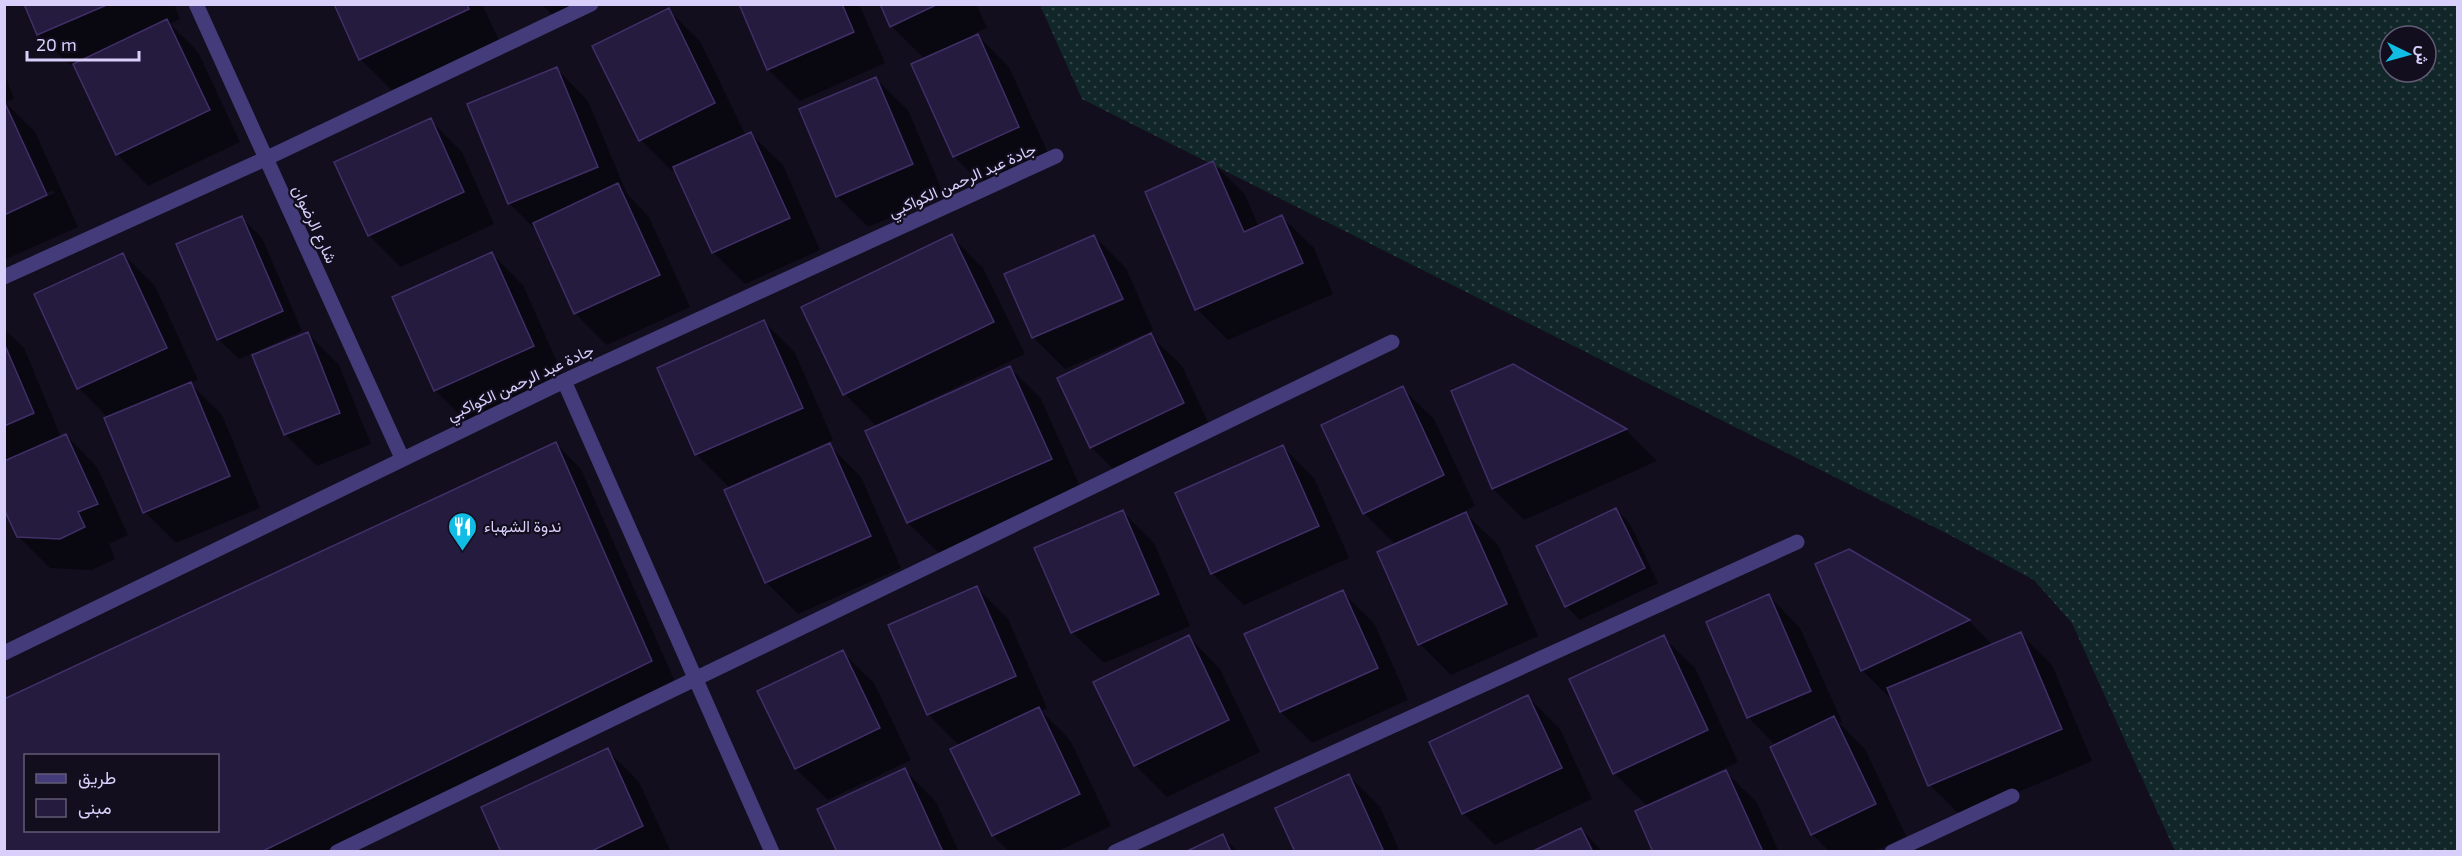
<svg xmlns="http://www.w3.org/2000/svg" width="2462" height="856" viewBox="0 0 2462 856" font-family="'Exo 2',Vazirmatn,sans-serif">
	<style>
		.grass { fill: url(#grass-dots); fill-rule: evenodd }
		.shadow { fill: #0007; fill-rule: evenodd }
		.building { fill: #251b3e; stroke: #402f68; stroke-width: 1.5; fill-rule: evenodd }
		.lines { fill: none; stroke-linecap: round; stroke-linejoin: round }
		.minor { stroke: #443c7a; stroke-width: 15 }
		.labels { text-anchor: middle; stroke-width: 4.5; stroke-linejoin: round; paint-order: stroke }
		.street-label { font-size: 16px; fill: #d8cffb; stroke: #120e1e }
		.poi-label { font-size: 16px; fill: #d8cffb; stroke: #120e1e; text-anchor: start }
	</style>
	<defs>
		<pattern id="grass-dots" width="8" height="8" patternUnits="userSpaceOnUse" patternTransform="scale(1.5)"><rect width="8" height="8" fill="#112628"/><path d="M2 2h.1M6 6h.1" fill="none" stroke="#334448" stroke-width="1.8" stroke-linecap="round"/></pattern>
	</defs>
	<rect width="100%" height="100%" fill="#120e1e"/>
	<path class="grass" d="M1040 5H2457V851H2175L2072 623 2034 580 1946 533 1082 99ZM2390 36H2426V72H2390Z"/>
	<path class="shadow" d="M26 4H174L180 19 170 24 198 52 240 142 148 186 117 154 74 63 70 65 38 34Z
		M336 4H482L499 40 392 90 360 59Z
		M542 4H579L553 16Z
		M740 4H859L885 63 800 101 769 70Z
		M882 4H976L987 28 975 33 1009 67 1050 158 986 188 954 156 925 59 891 26Z
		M668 10 700 41 746 136 751 134 783 165 820 250 745 284 713 252 676 169 672 171 641 140Z
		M557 69 588 101 627 194 649 217 690 307 607 345 576 314 539 233 509 203Z
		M4 72 14 99 5 102 35 132 78 227 4 260V216L55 193 53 190 4 213Z
		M876 79 908 110 944 195 868 227 837 196Z
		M430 120 462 152 494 224 401 267 369 235 336 163Z
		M1213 163 1245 195 1259 227 1282 217 1314 248 1333 294 1228 340 1197 309Z
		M241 217 262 238 302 331 260 350 261 353 308 334 339 365 371 444 317 466 285 434 253 353 239 359 218 339Z
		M951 236 983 268 1025 354 915 407 916 410 1010 368 1041 399 1082 491 940 554 908 523 867 431 877 427 845 394 803 308Z
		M1094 236 1126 268 1153 330 1148 333 1182 366 1214 435 1122 478 1091 447 1146 337 1145 334 1065 369 1033 337Z
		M123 254 155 286 198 380 190 383 222 415 260 508 176 543 145 512 108 418 79 388 36 294Z
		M492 254 523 285 564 378 467 422 435 390Z
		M764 322 795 353 833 440 742 480 743 483 829 445 861 477 901 568 798 614 766 582 730 488 697 455 659 368Z
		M4 329 24 348 61 437 66 435 97 467 128 535 109 544 115 559 92 570 50 568 18 536 4 506Z
		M1513 366 1626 430 1657 461 1524 520 1493 489 1453 392Z
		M1402 388 1434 419 1475 506 1464 512 1498 545 1538 636 1451 675 1420 644 1396 545 1364 513Z
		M556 444 581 469 677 686 337 852H4V701ZM26 756H218V830H26Z
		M1283 447 1314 478 1349 558 1244 605 1212 573Z
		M1616 509 1630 524 1658 583 1580 620 1566 606Z
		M1122 511 1154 543 1190 626 1104 663 1072 632Z
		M1848 551 1969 621 1993 645 2020 633 2052 665 2092 761 1961 816 1930 785 1893 701 1862 670Z
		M977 588 1008 619 1047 708 1041 711 1070 740 1111 826 1056 852H1009L993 835 960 746 928 714Z
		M1342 592 1374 623 1408 700 1312 743 1281 712 1246 635Z
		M1769 596 1800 628 1842 722 1839 723 1865 749 1906 836 1873 852H1830L1812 834 1776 746 1748 717Z
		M1189 637 1220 669 1260 752 1167 797 1135 765Z
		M1663 637 1695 668 1738 762 1657 800 1659 802 1726 772 1757 803 1779 852H1655L1648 807 1614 773 1571 679Z
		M842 652 874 683 911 760 828 800 796 769 759 692Z
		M1528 697 1560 729 1592 799 1495 845 1463 813Z
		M607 750 639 782 671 852H503Z
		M905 770 936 802 959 852H838Z
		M1349 776 1380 807 1400 852H1297Z
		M1581 829 1603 852H1534Z
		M1223 836 1238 852H1188Z"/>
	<path class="building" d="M24 4H109L37 35Z
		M334 4H467L469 9 359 60Z
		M739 4H842L854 32 767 70Z
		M880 4H938L890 27Z
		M669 8 715 103 639 141 592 46Z
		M167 19 210 110 116 155 73 64Z
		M978 34 1019 127 953 157 911 64Z
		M557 67 598 167 508 204 467 104Z
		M876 77 913 164 836 197 799 109Z
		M4 101 47 195 4 215Z
		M431 118 464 192 368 236 334 162Z
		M751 132 790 218 712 253 673 167Z
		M1213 161 1244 232 1282 215 1303 263 1195 310 1145 192Z
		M618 183 660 275 574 314 533 223Z
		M242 216 283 311 217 340 176 244Z
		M952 234 994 322 843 395 801 307Z
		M1094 235 1123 299 1032 338 1004 274Z
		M492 252 534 346 434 391 392 297Z
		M123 253 167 348 77 389 34 294Z
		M764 320 803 408 695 455 657 368Z
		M308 332 340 413 284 435 252 355Z
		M1151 333 1184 403 1090 448 1057 378Z
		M4 343 34 413 4 426Z
		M1513 364 1627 429 1492 489 1451 391Z
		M1010 366 1052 459 907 523 865 431Z
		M191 382 230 476 143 513 104 418Z
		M1403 386 1444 475 1363 514 1321 425Z
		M66 434 98 504 78 512 85 527 60 539 17 537 4 509V461Z
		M556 442 652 661 261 852H4V699ZM26 756H218V830H26Z
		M830 443 871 536 765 583 724 490Z
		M1283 445 1319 526 1211 574 1175 493Z
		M1616 508 1645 568 1565 607 1536 546Z
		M1123 510 1159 594 1071 633 1034 548Z
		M1466 512 1507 604 1418 645 1377 552Z
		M1849 549 1970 620 1861 671 1815 564Z
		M977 586 1016 676 927 715 888 625Z
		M1343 590 1378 668 1280 712 1244 634Z
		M1769 594 1811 691 1747 718 1706 622Z
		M2021 632 2062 729 1928 786 1887 688Z
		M1189 635 1229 720 1134 766 1093 682Z
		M1664 635 1708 730 1613 774 1569 679Z
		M843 650 880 728 795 769 757 691Z
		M1528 695 1562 768 1462 814 1429 742Z
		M1039 707 1080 794 992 836 950 749Z
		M1834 716 1876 804 1811 835 1770 747Z
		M608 748 643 826 590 852H501L481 807Z
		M905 768 943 852H837L817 809Z
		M1726 770 1763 852H1653L1635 811Z
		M1349 774 1384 852H1295L1275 808Z
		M1581 828 1593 852H1531Z
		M1223 834 1231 852H1185Z"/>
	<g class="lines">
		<path class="minor" d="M196 4 402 458
			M4 277 265 159 591 4
			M564 381 772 852
			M4 653 564 381 1056 156
			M337 852 1392 342
			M1115 852 1797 542
			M1892 852 2012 796"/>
	</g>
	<defs>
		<symbol id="restaurant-pin" viewBox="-11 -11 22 30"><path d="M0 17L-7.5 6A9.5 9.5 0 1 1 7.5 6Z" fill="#11bce5" stroke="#120e1e"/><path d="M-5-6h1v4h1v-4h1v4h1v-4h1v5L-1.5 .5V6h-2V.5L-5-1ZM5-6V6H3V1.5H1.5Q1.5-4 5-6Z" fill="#fff"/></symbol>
	</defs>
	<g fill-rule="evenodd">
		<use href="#restaurant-pin" x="446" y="510" width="33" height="45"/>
	</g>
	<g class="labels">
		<g class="street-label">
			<text transform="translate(962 180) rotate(-24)" y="6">جادة عبد الرحمن الكواكبي</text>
			<text transform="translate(315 224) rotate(65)" y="6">شارع الرضوان</text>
			<text transform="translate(520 382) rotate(-25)" y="6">جادة عبد الرحمن الكواكبي</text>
		</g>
		<g class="poi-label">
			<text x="484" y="532">ندوة الشهباء</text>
		</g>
	</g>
	<rect width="2462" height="856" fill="none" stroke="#d8cffb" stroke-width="12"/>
	<rect x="24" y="754" width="195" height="78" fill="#120e1e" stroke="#615b76" stroke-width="1.5"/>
	<rect x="36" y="774" width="30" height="9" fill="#443c7a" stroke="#615b76" stroke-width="1.5"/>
	<text x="78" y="784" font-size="18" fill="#d8cffb">طريق</text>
	<rect x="36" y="799" width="30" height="18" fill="#251b3e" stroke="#615b76" stroke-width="1.5"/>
	<text x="78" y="814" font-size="18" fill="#d8cffb">مبنى</text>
	<g transform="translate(2408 54) rotate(95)"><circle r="28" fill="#120e1e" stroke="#615b76" stroke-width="1.5"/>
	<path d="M0-4.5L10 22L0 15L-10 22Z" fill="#11bce5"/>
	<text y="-9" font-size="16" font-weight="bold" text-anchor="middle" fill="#d8cffb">ش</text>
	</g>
	<path d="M27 51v9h112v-9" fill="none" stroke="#d8cffb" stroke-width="3"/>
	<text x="36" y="51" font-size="18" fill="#d8cffb" stroke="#120e1e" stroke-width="4.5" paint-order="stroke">20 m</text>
</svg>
